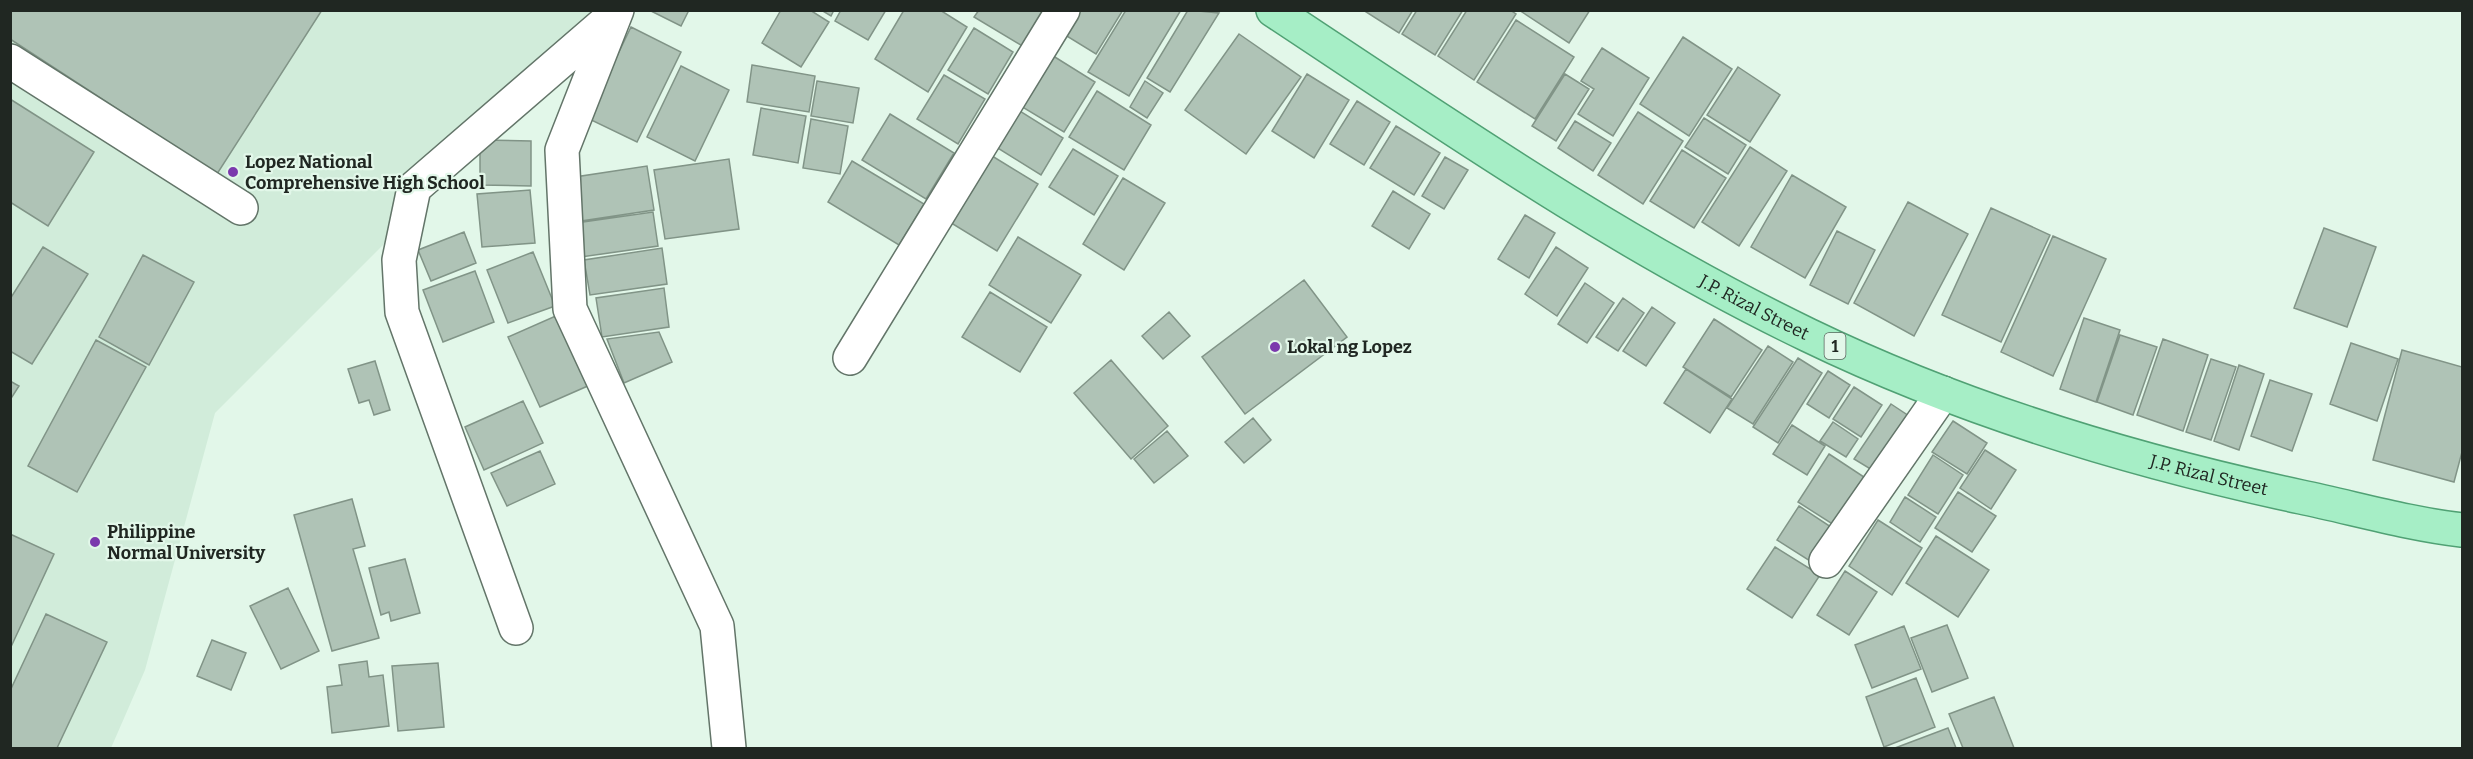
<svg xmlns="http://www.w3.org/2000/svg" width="2473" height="759" viewBox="0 0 2473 759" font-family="Bitter,serif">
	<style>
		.built { fill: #d1ecda }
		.building { fill: #afc3b6; stroke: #819487; stroke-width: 1.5 }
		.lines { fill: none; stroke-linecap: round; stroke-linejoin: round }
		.minor-casing { stroke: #637569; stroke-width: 36 }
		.major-casing { stroke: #50a174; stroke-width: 36 }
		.minor { stroke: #fff; stroke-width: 33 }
		.major { stroke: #a6eec6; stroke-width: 33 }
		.poi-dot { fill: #7b39ad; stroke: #e2f7e9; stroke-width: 2 }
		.labels { text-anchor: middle; stroke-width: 4.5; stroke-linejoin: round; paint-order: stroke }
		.shield { fill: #e2f7e9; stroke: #5a655e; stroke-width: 1.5 }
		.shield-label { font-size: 16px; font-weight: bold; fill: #202722 }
		.poi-label { font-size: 18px; font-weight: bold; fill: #202722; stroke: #e2f7e9; text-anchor: start }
		.street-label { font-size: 18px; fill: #202722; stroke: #e2f7e9 }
	</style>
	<rect width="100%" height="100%" fill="#e2f7e9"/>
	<path class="built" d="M10 11H591L571 57 215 413 145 670 111 748H11Z"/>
	<path class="building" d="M10 10H322L217 174 10 39Z
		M649 10H689L681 26Z
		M781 10H810L829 22 801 67 762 43Z
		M821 10H834L831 16Z
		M841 10H886L868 40 835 21Z
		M904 10H940L967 27 928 92 875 59Z
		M979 10H1045L1024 47 974 17Z
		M1069 10H1123L1096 54 1057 30Z
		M1126 10H1181L1129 96 1088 72Z
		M1188 10 1219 13 1170 92 1147 78Z
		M1363 10H1413L1399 33Z
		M1417 10H1463L1435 55 1402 34Z
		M1467 10H1510L1516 14 1474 80 1438 56Z
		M1519 10H1590L1569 43Z
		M1516 20 1574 57 1535 119 1477 82Z
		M631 27 681 52 637 142 587 118Z
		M974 28 1013 52 988 94 948 70Z
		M1239 34 1301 77 1246 154 1185 110Z
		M1683 37 1732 69 1689 136 1640 104Z
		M1602 48 1649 78 1613 136 1578 114 1594 89 1581 81Z
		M1042 49 1095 82 1064 132 1011 100Z
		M752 65 815 76 809 112 747 102Z
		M681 66 729 90 695 161 647 137Z
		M1738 67 1780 95 1750 142 1707 115Z
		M1307 74 1349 100 1314 158 1272 131Z
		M1565 74 1589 89 1556 141 1532 126Z
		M944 75 985 99 958 144 917 119Z
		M817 81 859 88 853 123 811 116Z
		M1145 81 1163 93 1147 118 1130 107Z
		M1097 91 1151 125 1124 170 1069 137Z
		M10 99 94 152 48 226 10 202Z
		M1357 101 1390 122 1364 165 1330 144Z
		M1010 105 1063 138 1041 175 988 142Z
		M761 108 806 116 798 163 753 155Z
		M1638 112 1683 141 1643 204 1598 175Z
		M890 114 954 153 926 199 862 160Z
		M1704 118 1746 145 1728 174 1685 147Z
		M811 119 848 126 840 174 803 168Z
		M1575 121 1611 143 1593 171 1558 148Z
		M1396 126 1440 153 1414 195 1370 168Z
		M480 140 531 141V186L480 185Z
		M1750 147 1787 171 1739 246 1702 222Z
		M1073 149 1118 176 1094 215 1049 187Z
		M1682 150 1726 178 1694 228 1650 201Z
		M984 151 1038 184 997 251 943 218Z
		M1445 157 1468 170 1444 209 1422 196Z
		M729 159 739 229 665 239 654 170Z
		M852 161 924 204 899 245 828 202Z
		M647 166 654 210 581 221 575 177Z
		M1792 175 1846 207 1805 278 1751 247Z
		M1123 178 1165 203 1124 270 1083 244Z
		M530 190 535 243 482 247 477 194Z
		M1393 191 1430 214 1409 249 1372 226Z
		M1908 202 1968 234 1914 336 1854 303Z
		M1991 208 2050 235 2001 342 1942 315Z
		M653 212 658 246 581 257 576 223Z
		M1525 215 1555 233 1529 278 1498 259Z
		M2324 228 2376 247 2347 327 2294 308Z
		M1837 231 1875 250 1848 304 1810 285Z
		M464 232 476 263 431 281 418 250Z
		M2053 236 2106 259 2053 376 2001 352Z
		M1018 237 1081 275 1051 323 989 285Z
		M43 247 88 274 32 364 10 351V299Z
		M1556 247 1588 268 1557 316 1525 294Z
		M662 248 667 284 590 295 584 260Z
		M533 252 555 306 508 323 487 270Z
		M143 255 194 282 149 365 99 337Z
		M475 271 494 322 443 342 423 290Z
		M1304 280 1347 337 1245 414 1202 357Z
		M1585 283 1614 303 1587 343 1558 324Z
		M664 288 669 327 602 337 596 298Z
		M990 292 1047 327 1020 372 962 337Z
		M1623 298 1644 313 1618 351 1596 337Z
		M1652 307 1675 323 1646 366 1623 351Z
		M1169 312 1190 336 1163 359 1142 336Z
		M558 315 590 385 540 407 508 337Z
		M2084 318 2120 330 2096 402 2060 389Z
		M1714 319 1762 350 1731 397 1683 367Z
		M659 332 672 362 624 383 607 339Z
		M2120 335 2157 347 2133 415 2097 402Z
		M2163 339 2208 355 2183 431 2137 415Z
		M96 340 146 367 77 492 28 466Z
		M2351 343 2398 359 2377 421 2330 404Z
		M1768 346 1793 362 1753 424 1727 408Z
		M2402 350 2462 367V452L2454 482 2373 460Z
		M1798 358 1822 373 1778 443 1753 427Z
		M2211 359 2236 367 2211 440 2186 432Z
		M1111 360 1168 426 1131 459 1074 393Z
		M375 361 390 410 374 415 369 400 359 403 348 369Z
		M2239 365 2264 374 2239 450 2214 441Z
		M1686 369 1732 399 1710 433 1664 403Z
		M1828 371 1850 385 1829 418 1807 404Z
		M2270 380 2312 394 2292 451 2251 436Z
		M10 381 19 386 10 400Z
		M1854 387 1882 405 1861 437 1833 419Z
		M523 401 543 443 484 470 465 427Z
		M1891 404 1912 418 1877 473 1854 459Z
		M1253 418 1271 440 1244 463 1225 442Z
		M1953 421 1987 443 1967 474 1932 452Z
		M1833 422 1858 439 1846 457 1820 441Z
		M1792 425 1825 446 1807 475 1773 454Z
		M1167 431 1188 456 1154 483 1134 459Z
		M1985 450 2016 470 1991 509 1960 488Z
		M540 451 555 484 507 506 491 473Z
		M1829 454 1864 477 1834 525 1798 502Z
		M1933 455 1963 475 1938 514 1908 495Z
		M1958 492 1996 516 1972 552 1935 528Z
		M1905 497 1936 517 1920 542 1890 522Z
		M352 499 365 546 353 549 379 638 332 651 294 515Z
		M1799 506 1831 527 1810 561 1777 540Z
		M1878 520 1922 548 1892 595 1849 566Z
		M10 534 54 554 10 649Z
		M1936 536 1989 570 1958 617 1906 583Z
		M1775 547 1820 575 1792 618 1747 589Z
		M405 559 420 613 391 621 389 612 381 615 369 568Z
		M1845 571 1877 592 1849 635 1817 615Z
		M288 588 319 651 281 669 250 606Z
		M46 614 107 642 57 748H10V691Z
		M1947 625 1968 678 1932 692 1911 638Z
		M1904 626 1921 669 1872 688 1855 645Z
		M212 640 246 653 231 690 197 676Z
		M367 661 369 677 383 675 389 726 332 733 327 687 342 685 339 665Z
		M438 663 444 727 398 731 392 666Z
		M1916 678 1935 727 1884 747 1866 697Z
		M1994 697 2014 748H1963L1949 714Z
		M1948 728 1956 748H1895Z"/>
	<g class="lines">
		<defs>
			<path id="minor" d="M617 10 562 150 570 309 717 626 729 748
				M10 61 241 208
				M850 358 1063 10
				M1826 561 1943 393
				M516 628 402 312 399 260 414 188 613 16"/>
			<g id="major">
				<path id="s1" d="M1273 10C1447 125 1619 244 1808 335 1963 410 2133 461 2301 497 2354 508 2409 524 2462 530"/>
			</g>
		</defs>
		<use href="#minor" class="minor-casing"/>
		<use href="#major" class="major-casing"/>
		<use href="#minor" class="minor"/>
		<use href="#major" class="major"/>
	</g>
	<g class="poi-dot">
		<circle cx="233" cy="172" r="6"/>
		<circle cx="1275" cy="347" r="6"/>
		<circle cx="95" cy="542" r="6"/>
	</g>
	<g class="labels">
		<rect class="shield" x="1824.5" y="333" width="21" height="26" rx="4.5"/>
		<g class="shield-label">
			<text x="1835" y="352">1</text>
		</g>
		<g class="poi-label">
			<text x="245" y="168">Lopez National<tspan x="245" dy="21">Comprehensive High School</tspan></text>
			<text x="1287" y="353">Lokal ng Lopez</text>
			<text x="107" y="538">Philippine<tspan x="107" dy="21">Normal University</tspan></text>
		</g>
		<g class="street-label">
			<text dy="6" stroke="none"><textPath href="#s1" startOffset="566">J.P. Rizal Street</textPath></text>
			<text dy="6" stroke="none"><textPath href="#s1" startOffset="1052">J.P. Rizal Street</textPath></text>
		</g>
	</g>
	<rect width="2473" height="759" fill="none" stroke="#202722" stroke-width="24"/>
</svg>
